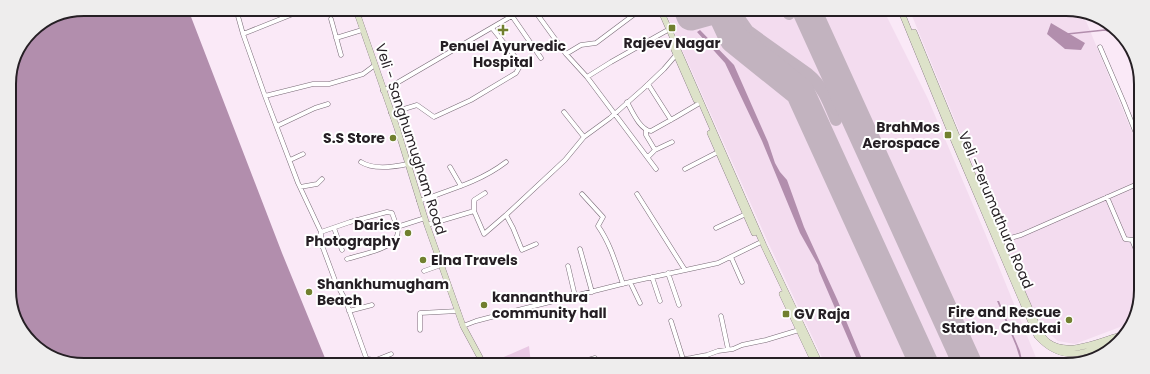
<svg xmlns="http://www.w3.org/2000/svg" width="1150" height="374" viewBox="0 0 1150 374" font-family="Poppins,sans-serif">
	<style>
		.built { fill: #f3dcef }
		.green { fill: #e9c8e4 }
		.water { fill: #b28ead }
		.lines { fill: none; stroke-linecap: round; stroke-linejoin: round }
		.stream { stroke: #b28ead; stroke-width: 1.5 }
		.taxiway { stroke: #c2b3bf; stroke-width: 12 }
		.runway { stroke: #c2b3bf; stroke-width: 29 }
		.minor-casing { stroke: #786a76; stroke-width: 5 }
		.secondary-casing { stroke: #786a76; stroke-width: 6 }
		.minor { stroke: #fff; stroke-width: 4 }
		.secondary { stroke: #dde2c9; stroke-width: 5.5 }
		.rail { stroke: #897d87; stroke-width: 1.5; stroke-dasharray: 5 5; stroke-linecap: butt }
		.poi-dot { fill: #71802f; stroke: #fff; stroke-width: 1.5 }
		.labels { text-anchor: middle; stroke-width: 4; stroke-linejoin: round; paint-order: stroke }
		.poi-label { font-size: 14px; font-weight: bold; fill: #251f24; stroke: #fff; text-anchor: end }
		.street-label { font-size: 14px; fill: #251f24; stroke: #fff }
		.rim { fill: none; stroke: #251f24; stroke-width: 2 }
	</style>
	<rect width="100%" height="100%" fill="#fae9f7"/>
	<path class="built" d="M665 11H884L928 99 985 233 1039 365 825 364 766 238Z
		M910 11 1067 12 1086 21 1139 149 1138 309 1128 324 1075 344 1058 341 1047 332 1033 310Z
		M1115 344 1112 349 1070 365H1040Z"/>
	<path class="green" d="M529 346 531 364 490 363Z"/>
	<path class="water" d="M84 9H188L282 253 327 363 65 362 28 339 10 304 9 80 31 31 56 15Z
		M1051 23 1085 43 1081 50 1065 49 1047 34Z
		M700 30 734 65 768 142 775 163 780 172 787 180 804 227 837 299 864 364H859L819 271 818 265 800 233 762 141 725 63 697 32Z
		M997 301H999L1020 351 1023 365H1022L1021 362 1016 346Z"/>
	<g class="lines">
		<path class="stream" d="M1067 34 1105 30 1123 36"/>
		<path class="taxiway" d="M736 11 741 21 748 31 808 74C823 86 829 103 836 120
			M788 11 789 14"/>
		<path class="runway" d="M689 11 691 16 709 11
			M721 11 734 39 800 92 924 364
			M807 11 968 365"/>
		<defs>
			<path id="minor" d="M236 9 243 34 265 96 298 183 321 232
				M535 10 537 14 544 10
				M537 14 566 54 587 77 656 169
				M358 16C363 14 369 12 374 11 381 11 388 13 394 10
				M512 16 541 58
				M331 19 341 55
				M243 34 303 10
				M336 38 362 30
				M1100 47 1124 103 1139 141
				M566 54 581 45 596 43 640 10
				M587 77 611 62 666 31
				M648 84 671 120
				M383 91 522 10
				M265 96 313 84H329L363 74 375 65
				M627 102C632 111 640 130 651 131L676 117 698 104
				M564 112 584 137
				M391 113 417 105 434 117 471 100 516 73 520 66V63L492 28
				M277 126 315 108 328 104
				M646 130V135L655 150
				M648 157 655 150 672 142
				M290 160 303 154
				M361 162C373 170 394 167 408 164
				M450 167 461 186
				M685 169 718 152
				M300 187 317 184 322 179
				M582 194 603 217 598 226C610 243 616 264 623 284
				M637 194 685 270
				M1107 197 1125 239 1132 240 1139 257
				M419 201C449 190 480 182 506 162
				M474 211V200L485 193
				M427 225 474 211 484 234 506 215
				M334 228 342 250
				M716 228 746 214
				M1132 240 1139 237
				M1000 241 1021 235 1135 185 1139 192
				M536 244 522 250 513 228 506 215 565 160 584 137 610 118 644 88 664 69 676 55
				M580 249 587 274 592 292
				M731 257 742 282
				M347 259C359 255 393 249 397 236 398 233 398 230 397 227
				M568 266 575 296
				M424 271 441 265
				M668 273 679 305
				M652 277 660 301
				M630 282 640 303
				M349 311 372 305
				M721 316 728 349
				M671 321 683 359
				M463 326 476 321 518 310 630 282 718 263 759 243
				M420 330V313L458 311
				M367 359 376 360 391 354
				M368 363 345 299 336 283 323 248 321 243V232L350 222 387 212 392 213 397 227 425 218
				M574 364 595 358
				M653 364 691 358 707 355 718 351 733 349 742 345 766 340 799 330"/>
			<path id="secondary" d="M356 10 397 128 427 225 463 326 483 363
				M661 11 764 246 820 364
				M901 11 954 141 1037 336C1065 366 1084 351 1117 342
				M914 32 1000 241 1039 330C1041 334 1044 339 1048 342 1068 357 1100 341 1121 335
				M672 45 696 100
				M710 133 754 233
				M782 294 815 364"/>
		</defs>
		<use href="#minor" class="minor-casing"/>
		<use href="#secondary" class="secondary-casing"/>
		<use href="#minor" class="minor"/>
		<use href="#secondary" class="secondary"/>
		<path class="rail" d="M1076 12 1100 21"/>
	</g>
	<g class="poi-dot">
		<rect x="668" y="24" width="8" height="8" rx="2"/>
		<path d="M501 24h4v4h4v4h-4v4h-4v-4h-4v-4h4z"/>
		<rect x="944" y="131" width="8" height="8" rx="2"/>
		<circle cx="393" cy="138" r="4"/>
		<circle cx="408" cy="233" r="4"/>
		<circle cx="423" cy="260" r="4"/>
		<circle cx="309" cy="292" r="4"/>
		<circle cx="484" cy="305" r="4"/>
		<rect x="782" y="310" width="8" height="8" rx="2"/>
		<circle cx="1069" cy="320" r="4"/>
	</g>
	<g class="labels">
		<g class="poi-label">
			<text x="672" y="48" text-anchor="middle">Rajeev Nagar</text>
			<text x="503" y="51" text-anchor="middle">Penuel Ayurvedic<tspan x="503" dy="16">Hospital</tspan></text>
			<text x="940" y="132">BrahMos<tspan x="940" dy="16">Aerospace</tspan></text>
			<text x="385" y="143">S.S Store</text>
			<text x="400" y="230">Darics<tspan x="400" dy="16">Photography</tspan></text>
			<text x="431" y="265" text-anchor="start">Elna Travels</text>
			<text x="317" y="289" text-anchor="start">Shankhumugham<tspan x="317" dy="16">Beach</tspan></text>
			<text x="492" y="302" text-anchor="start">kannanthura<tspan x="492" dy="16">community hall</tspan></text>
			<text x="1061" y="317">Fire and Rescue<tspan x="1061" dy="16">Station, Chackai</tspan></text>
			<text x="794" y="319" text-anchor="start">GV Raja</text>
		</g>
		<g class="street-label">
			<text transform="translate(411 139) rotate(72)" y="5">Veli - Sanghumugham Road</text>
			<text transform="translate(996 210) rotate(67)" y="5">Veli -Perumathura Road</text>
		</g>
	</g>
	<path d="M0 0H1150V374H0ZM84 16H1066A68 68 0 0 1 1134 84V290A68 68 0 0 1 1066 358H84A68 68 0 0 1 16 290V84A68 68 0 0 1 84 16Z" fill="#eeeded" fill-rule="evenodd"/>
	<path class="rim" d="M84 16H1066A68 68 0 0 1 1134 84V290A68 68 0 0 1 1066 358H84A68 68 0 0 1 16 290V84A68 68 0 0 1 84 16Z"/>
</svg>
